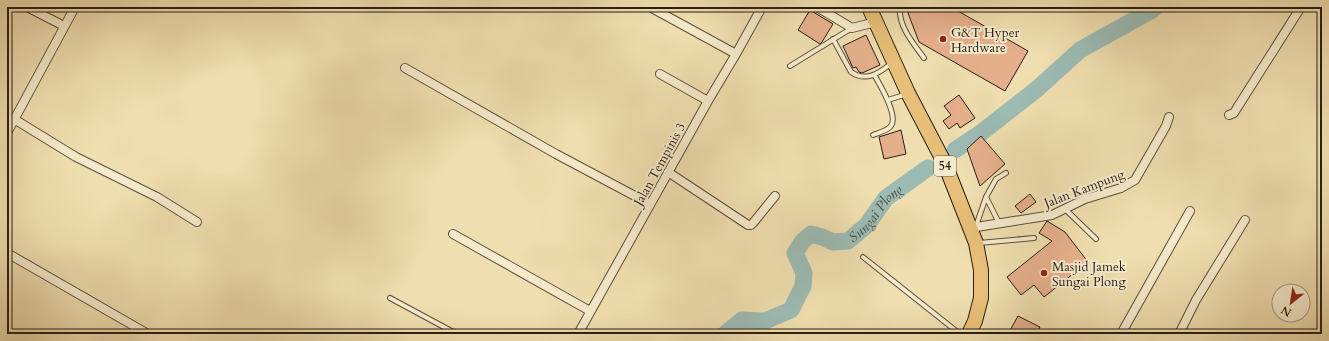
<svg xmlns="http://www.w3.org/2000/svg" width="1329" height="341" viewBox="0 0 1329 341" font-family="Cardo,serif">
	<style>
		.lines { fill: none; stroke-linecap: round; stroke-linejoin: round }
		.river { stroke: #9cbbb3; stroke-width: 17 }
		.building { fill: #e5af8c; stroke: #281f16 }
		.lane-casing { stroke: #5a4f3c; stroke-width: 6 }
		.street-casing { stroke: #5a4f3c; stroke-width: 10 }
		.highway-casing { stroke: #281f16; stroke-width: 16 }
		.lane { stroke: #f5eacb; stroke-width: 4 }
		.street { stroke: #f5eacb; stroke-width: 8 }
		.highway { stroke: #e8bf78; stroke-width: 14 }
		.poi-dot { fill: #8f2418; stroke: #f5eacb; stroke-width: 1.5 }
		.labels { text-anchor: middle; stroke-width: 4; stroke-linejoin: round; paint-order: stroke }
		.shield { fill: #f5eacb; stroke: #665c4c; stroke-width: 1 }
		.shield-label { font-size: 12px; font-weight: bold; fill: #281f16 }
		.poi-label { font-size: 13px; fill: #281f16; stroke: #f5eacb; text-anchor: start }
		.street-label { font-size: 13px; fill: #281f16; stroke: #f5eacb }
		.water-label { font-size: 14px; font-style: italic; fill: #4b4e45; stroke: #f5eacb }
	</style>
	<rect width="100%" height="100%" fill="#efdeaf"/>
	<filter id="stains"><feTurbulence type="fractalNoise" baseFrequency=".005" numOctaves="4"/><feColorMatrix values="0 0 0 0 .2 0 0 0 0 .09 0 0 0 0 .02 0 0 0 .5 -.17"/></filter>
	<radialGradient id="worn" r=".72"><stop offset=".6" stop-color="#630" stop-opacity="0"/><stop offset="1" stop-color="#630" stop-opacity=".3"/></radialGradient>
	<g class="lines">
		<g class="river">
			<path d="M955 150 982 132 1037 89 1080 50 1152 10 1155 7"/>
			<path id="s1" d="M725 334 742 320 765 321 791 310 803 286 804 273 795 253 802 242 811 234 822 237 833 242 848 241 867 225 886 198 928 168"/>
		</g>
	</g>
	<path class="building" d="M912 7H951L1028 51 1005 91 919 42 908 13Z
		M810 10 833 24 822 42 820 44 798 30Z
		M866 35 880 65 862 73 859 72 856 67 853 68 843 46Z
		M959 95 975 118 960 128 957 123 949 129 943 121 951 115 944 106Z
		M901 130 906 154 884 159 879 137Z
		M981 136 1005 164 980 186 967 149Z
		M1030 194 1036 202 1021 213 1015 206Z
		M1047 221 1065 232 1088 262 1044 297 1034 285 1021 295 1007 277 1052 241 1039 233Z
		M1018 316 1040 327 1036 334H1008Z"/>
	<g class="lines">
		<defs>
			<path id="lane" d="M900 7C898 26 913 43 924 58
				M833 39 851 72C867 83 880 72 892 63
				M790 66 852 28
				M888 100 907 94
				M873 135C878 133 886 131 890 127 900 118 880 85 875 76
				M986 197 999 223
				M1065 209 1096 239
				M976 226 986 197 996 179 1006 173
				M979 243 1034 238
				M863 257 960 334
				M390 298 457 334"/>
			<path id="street" d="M27 7 64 26
				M650 7 736 54
				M817 7 852 28 876 22
				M405 68 556 154 650 204
				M660 74 708 101
				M1229 115 1234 113 1237 108 1301 7
				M14 119 76 157 157 197 197 222
				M7 133 75 7
				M668 172 748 225H751L753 223 775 196
				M970 228 1052 215 1085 199 1121 188 1135 180 1166 126 1169 117
				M453 234 590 311
				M7 253 148 334
				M578 334 708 101 736 54 762 7
				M1121 334 1190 211
				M1179 334 1196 300 1245 220"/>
			<path id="highway" d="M869 7 908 93 945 164 976 243 981 270V298L975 321 969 334"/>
		</defs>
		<use href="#lane" class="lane-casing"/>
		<use href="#street" class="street-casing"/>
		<use href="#highway" class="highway-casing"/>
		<use href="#lane" class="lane"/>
		<use href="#street" class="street"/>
		<use href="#highway" class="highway"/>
	</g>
	<g class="poi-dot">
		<circle cx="943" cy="39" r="4"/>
		<circle cx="1044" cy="273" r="4"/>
	</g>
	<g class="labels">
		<rect class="shield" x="934" y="156" width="22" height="20" rx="3"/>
		<g class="shield-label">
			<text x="945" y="170">54</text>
		</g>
		<g class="poi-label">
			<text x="951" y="37">G&amp;T Hyper<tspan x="951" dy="15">Hardware</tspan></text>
			<text x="1052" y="271">Masjid Jamek<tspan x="1052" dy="15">Sungai Plong</tspan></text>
		</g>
		<g class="street-label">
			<text transform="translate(659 164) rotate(-61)" y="5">Jalan Tempinis 3</text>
			<text transform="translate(1084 188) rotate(-21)" y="5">Jalan Kampung</text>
		</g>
		<g class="water-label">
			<text dy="5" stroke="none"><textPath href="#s1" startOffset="238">Sungai Plong</textPath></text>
		</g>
	</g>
	<rect width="1329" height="341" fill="none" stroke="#efdeaf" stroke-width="24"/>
	<rect x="8" y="8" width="1313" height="325" fill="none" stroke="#281f16" stroke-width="2"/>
	<rect x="12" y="12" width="1305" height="317" fill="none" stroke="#281f16"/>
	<g transform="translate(1291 303) rotate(210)"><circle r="19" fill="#f5eacb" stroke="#a39983"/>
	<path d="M0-3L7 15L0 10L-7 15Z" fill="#8f2418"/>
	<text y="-6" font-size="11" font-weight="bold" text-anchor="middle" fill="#281f16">N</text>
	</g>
	<rect width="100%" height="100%" filter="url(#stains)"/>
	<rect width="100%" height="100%" fill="url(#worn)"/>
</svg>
